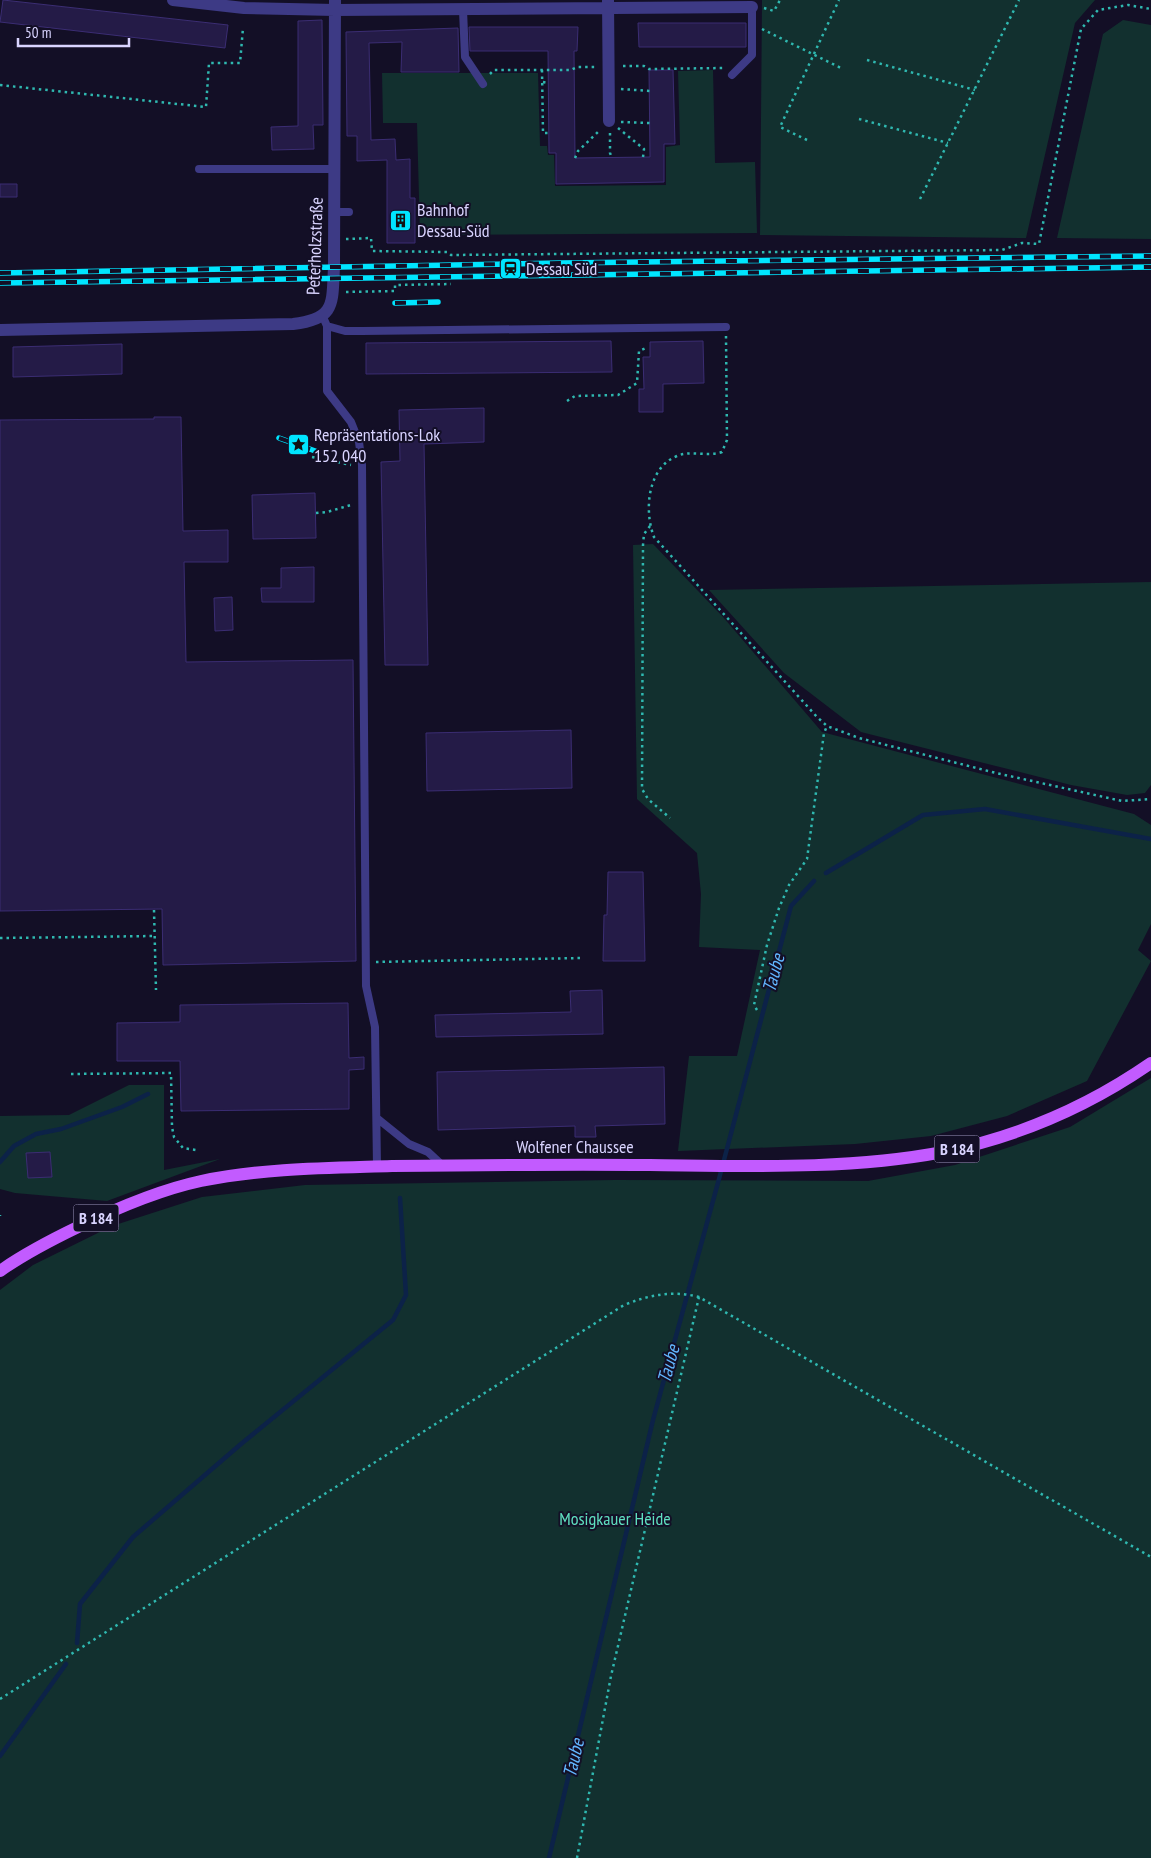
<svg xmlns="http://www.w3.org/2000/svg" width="1151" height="1858" viewBox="0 0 1151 1858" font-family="'PT Sans Narrow',sans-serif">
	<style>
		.green { fill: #12302f }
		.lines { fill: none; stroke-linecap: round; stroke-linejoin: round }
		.stream { stroke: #0c2248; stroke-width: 4.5 }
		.building { fill: #241b47; stroke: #3b2d73 }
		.path { stroke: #2fb8b0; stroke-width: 2.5; stroke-dasharray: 2.5 4; stroke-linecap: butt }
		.service { stroke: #3d3a85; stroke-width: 8 }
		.minor { stroke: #3d3a85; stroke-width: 12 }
		.primary { stroke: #c25bff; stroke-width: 12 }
		.rail-casing { stroke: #00e5ff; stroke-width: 5.5 }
		.rail { stroke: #130f26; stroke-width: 4; stroke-dasharray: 11; stroke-linecap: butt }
		.labels { text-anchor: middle; stroke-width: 4; stroke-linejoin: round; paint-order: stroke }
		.shield { fill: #130f26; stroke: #9e99be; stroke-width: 1 }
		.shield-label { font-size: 16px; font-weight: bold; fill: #d9d4ff }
		.poi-label { font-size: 18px; fill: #d9d4ff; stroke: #130f26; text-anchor: start }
		.street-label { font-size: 18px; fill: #d9d4ff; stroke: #130f26 }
		.park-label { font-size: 18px; fill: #5fe0c0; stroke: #130f26 }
		.water-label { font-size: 19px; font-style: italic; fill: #62b6ff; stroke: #130f26 }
	</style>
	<rect width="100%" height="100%" fill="#130f26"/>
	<path class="green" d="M762 0H1095L1075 23 1026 238 760 235Z
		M1123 20 1151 25V239L1057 238 1103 34Z
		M713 70 715 163 755 162 757 233 420 235 417 123H383L382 73H538L540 146H547L548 155H554L555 186 666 185V147L680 145 678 71Z
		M653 544 723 617 822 732 1134 814 1151 825V924L1138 950 1151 961 1087 1081 1007 1116 931 1136 855 1144 678 1151 689 1056H737L760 950 699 947 701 894 697 853 637 799 633 545Z
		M1151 582V785L1145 793 1127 795 1071 785 861 732 784 673 709 590Z
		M1151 1078V1858H0V1290L33 1265 112 1226 202 1197 305 1185 615 1180 868 1181 955 1165 1070 1127Z
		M129 1085H164V1170L220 1159 107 1201 15 1193 0 1189V1116L69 1115Z"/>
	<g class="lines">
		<path class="stream" d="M826 873 923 815 985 809 1151 839
			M0 1162 14 1146 36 1134 61 1129 122 1107 148 1094
			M77 1643 80 1604 133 1537 241 1444 393 1320 406 1295 400 1198
			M0 1756 66 1664
			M549 1858 653 1420 719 1179 791 906 814 881"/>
	</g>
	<path class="building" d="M3 0 228 25 225 48 0 22Z
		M322 20 323 125H313L314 149 272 150 271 127 298 126V21Z
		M638 23H746V47H639Z
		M469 27H578L577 51H574L575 158 650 157 649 70H673L675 144H664V182L556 184V153H549L548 51H470Z
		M458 28 459 72H401L402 42 369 43 371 140 395 139 396 160 410 159V198H415V243H387V160L357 161V136H347L346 32Z
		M0 184H17V197H0Z
		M611 341 612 372 366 374V343Z
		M703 341 704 383 663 384V412H639V389H644L643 357H650V342Z
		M122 344V374L13 377V347Z
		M484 408V442L424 444 428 665H385L381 462 400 461 399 410Z
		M154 417H181L183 531 228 530V562H184L186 662 353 660 356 961 163 965 162 909 0 911V420L154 419Z
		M315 493 316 538 253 539 252 495Z
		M314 567V602H262L261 588H281V568Z
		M232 597 233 630 215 631 214 598Z
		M571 730 572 788 427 791 426 733Z
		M608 872H643L645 961H603L604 915H607Z
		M602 990 603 1034 436 1037 435 1015 571 1012 570 991Z
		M348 1003 349 1058 364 1057V1069L349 1070V1109L181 1111 180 1061H117V1023L180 1022V1005Z
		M664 1067 665 1124 595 1126 596 1137H575V1126L438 1130 437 1072Z
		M50 1152 52 1177 28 1178 26 1153Z"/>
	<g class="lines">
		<path class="path" d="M764 8 774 11 780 0
			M762 29 843 69
			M867 60 975 90
			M623 66H644L649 69 724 68
			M542 70 543 133H549
			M490 74 494 70H571L577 67H595
			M543 82 548 83
			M0 85 206 107 209 63H240L243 28
			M621 89 650 91
			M859 119 948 143
			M621 122 650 123
			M618 128 644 149 643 157
			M610 133V153L612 158
			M807 140 780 127 839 0
			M575 158 578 151 600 130
			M920 199 1019 0
			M346 239 371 238 372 251 447 252 451 255 1002 250 1022 243 1039 244 1081 29 1098 10 1128 5 1151 9
			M346 292 395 291V285L451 284
			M726 336 727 440 722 452C708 457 690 450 677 456 647 468 644 511 654 537L817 717 827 726 859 738 996 773 1122 801 1151 799
			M567 401 575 396 618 395 637 383 639 351 646 348
			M312 457 351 465
			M316 513 327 512 351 505
			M650 526 644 534 643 545 642 789 648 799 670 818
			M154 910 156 990
			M0 938 155 936
			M376 962 583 958
			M757 1010 754 1005 767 945 779 908 789 885 807 859 824 733 827 726
			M71 1074 171 1073 172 1127 174 1137 183 1148 196 1150
			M0 1215V1216
			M0 1699 624 1305C649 1295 672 1290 699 1297L1151 1557
			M577 1858 611 1676 699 1297"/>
		<path class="service" d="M463 10 465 57 483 84
			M732 75 752 55V7
			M199 169H335
			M334 212H349
			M323 317 327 326V391L351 422 359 442 362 465 366 986 375 1027 377 1167
			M327 326 345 331H362L726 327
			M378 1119 409 1144 428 1152 442 1165"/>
		<path class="minor" d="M173 0 244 8 335 10 752 7
			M608 0 609 121
			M0 330 293 324C336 319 332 304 334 267L335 0"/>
		<path class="primary" d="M0 1271C24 1254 51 1240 78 1227 117 1208 159 1190 201 1181 264 1168 328 1168 392 1166 478 1165 564 1164 650 1165 746 1166 849 1170 943 1152 1017 1137 1089 1106 1151 1063"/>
		<defs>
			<path id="rail" d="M0 273 560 263 1151 256
				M0 283 1151 267
				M395 303 438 302
				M279 438 318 452"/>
		</defs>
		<use href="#rail" class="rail-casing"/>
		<use href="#rail" class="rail"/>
	</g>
	<defs>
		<symbol id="building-square" viewBox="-11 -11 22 22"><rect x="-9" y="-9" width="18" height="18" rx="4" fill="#00e5ff" stroke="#130f26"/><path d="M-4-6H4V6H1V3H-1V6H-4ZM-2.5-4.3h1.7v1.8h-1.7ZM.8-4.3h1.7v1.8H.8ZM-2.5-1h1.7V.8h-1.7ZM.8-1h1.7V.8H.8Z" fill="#111"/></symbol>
		<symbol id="station-square" viewBox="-11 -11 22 22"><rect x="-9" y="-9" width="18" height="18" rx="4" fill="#00e5ff" stroke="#130f26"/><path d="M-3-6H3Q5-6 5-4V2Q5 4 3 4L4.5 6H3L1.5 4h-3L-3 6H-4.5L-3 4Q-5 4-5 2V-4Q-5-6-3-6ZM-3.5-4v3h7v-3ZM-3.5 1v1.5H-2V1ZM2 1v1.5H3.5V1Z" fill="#111"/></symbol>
		<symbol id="sight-square" viewBox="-11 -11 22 22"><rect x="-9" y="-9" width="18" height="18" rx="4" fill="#00e5ff" stroke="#130f26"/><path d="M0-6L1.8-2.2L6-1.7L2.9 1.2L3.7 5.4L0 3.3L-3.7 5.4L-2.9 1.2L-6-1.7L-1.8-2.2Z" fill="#111"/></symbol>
	</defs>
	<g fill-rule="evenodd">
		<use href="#building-square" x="388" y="208" width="25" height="25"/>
		<use href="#station-square" x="498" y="256" width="25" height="25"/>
		<use href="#sight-square" x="286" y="432" width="25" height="25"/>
	</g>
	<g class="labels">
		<g class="shield">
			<rect x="934.5" y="1135.5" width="45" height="27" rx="4"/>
			<rect x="73.5" y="1204.5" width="45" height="27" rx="4"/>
		</g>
		<g class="shield-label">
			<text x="957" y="1155">B 184</text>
			<text x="96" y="1224">B 184</text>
		</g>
		<g class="poi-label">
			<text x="417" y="216">Bahnhof<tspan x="417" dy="21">Dessau-Süd</tspan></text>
			<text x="526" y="275">Dessau Süd</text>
			<text x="314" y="441">Repräsentations-Lok<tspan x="314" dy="21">152 040</tspan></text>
		</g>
		<g class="street-label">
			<text transform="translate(315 246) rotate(-88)" y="6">Peterholzstraße</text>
			<text x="575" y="1153">Wolfener Chaussee</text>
		</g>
		<g class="park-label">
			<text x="615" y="1525">Mosigkauer Heide</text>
		</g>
		<g class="water-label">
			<text transform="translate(773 973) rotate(-75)" y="7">Taube</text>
			<text transform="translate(668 1364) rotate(-75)" y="7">Taube</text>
			<text transform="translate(573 1758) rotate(-77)" y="7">Taube</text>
		</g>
	</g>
	<path d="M18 38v8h111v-8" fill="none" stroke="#d9d4ff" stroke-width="2.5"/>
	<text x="25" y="38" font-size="15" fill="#d9d4ff" stroke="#130f26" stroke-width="4" paint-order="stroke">50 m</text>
</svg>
